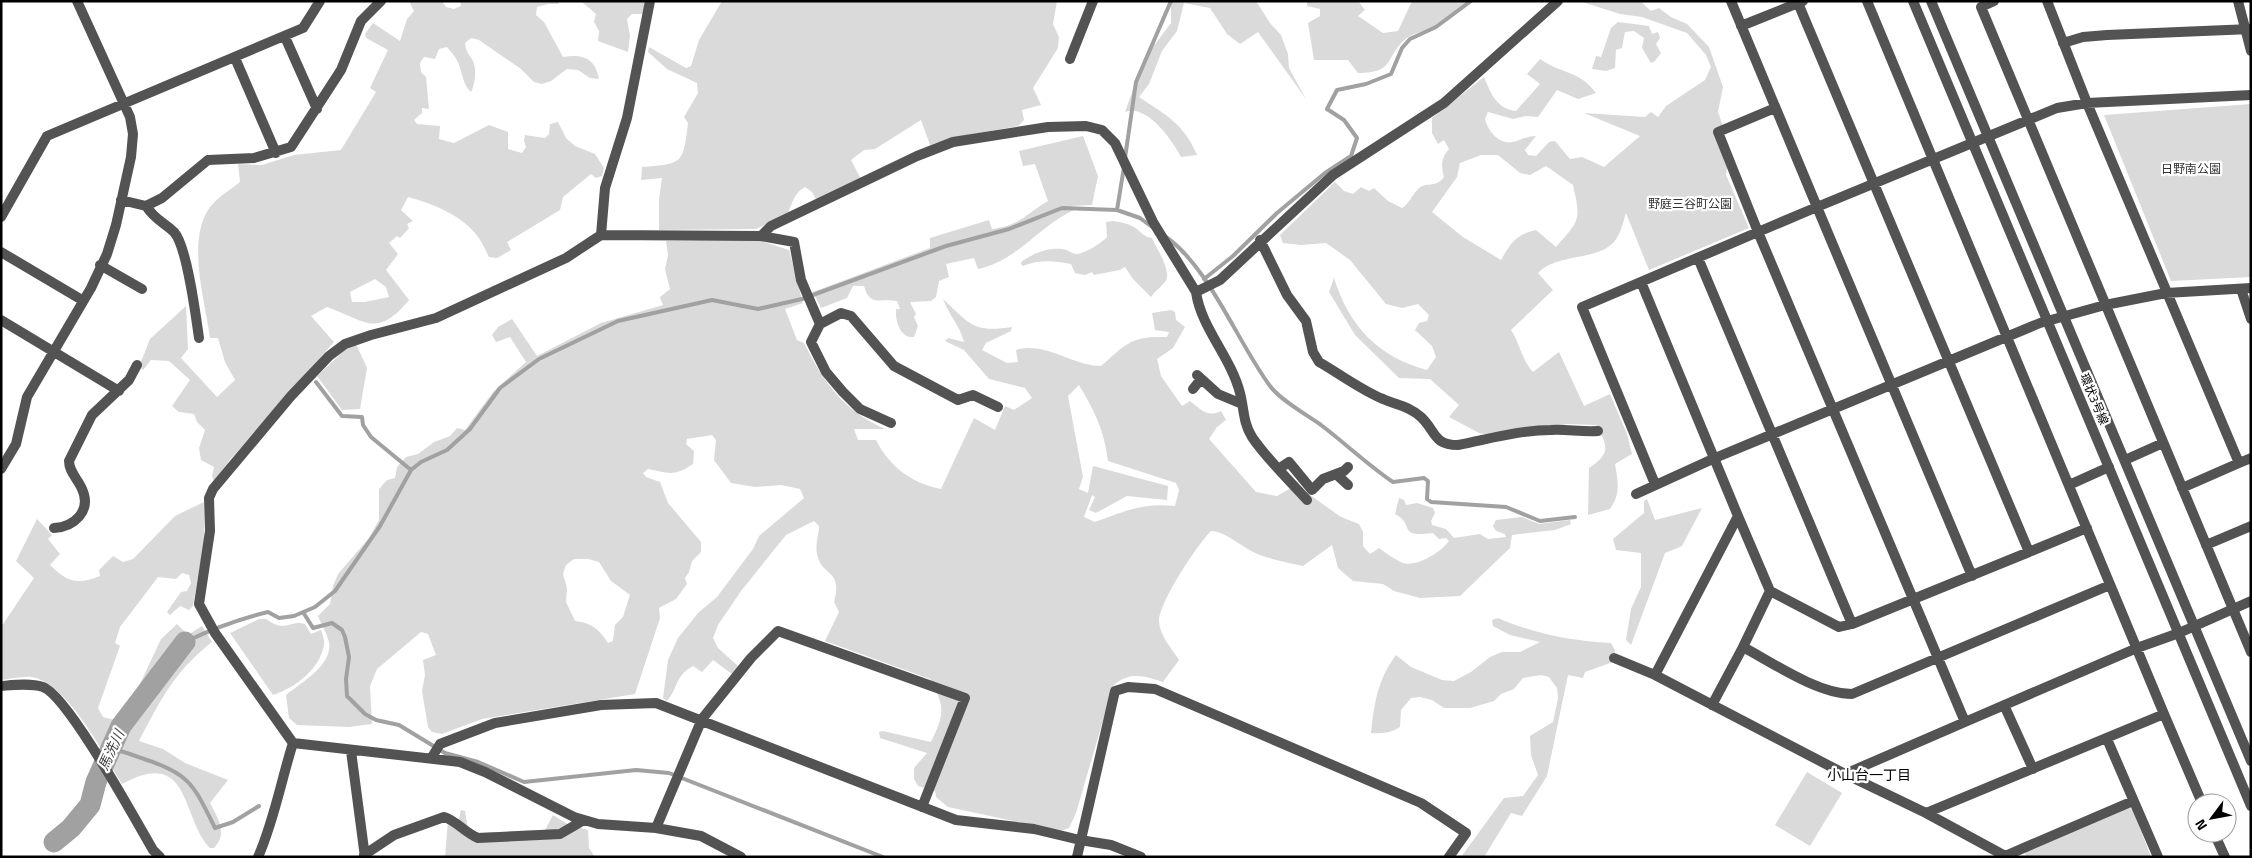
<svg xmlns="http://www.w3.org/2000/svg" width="2252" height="858" viewBox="0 0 2252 858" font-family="'Titillium Web','Noto Sans JP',sans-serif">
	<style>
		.green { fill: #dadada; fill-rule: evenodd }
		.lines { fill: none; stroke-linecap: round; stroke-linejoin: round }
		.stream { stroke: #a1a1a1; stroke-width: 4 }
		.river { stroke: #a1a1a1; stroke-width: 21 }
		.minor { stroke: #535353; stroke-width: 10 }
		.tertiary { stroke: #535353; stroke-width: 10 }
		.labels { text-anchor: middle; stroke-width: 4.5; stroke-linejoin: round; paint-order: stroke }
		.park-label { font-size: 12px; fill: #313131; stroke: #fff }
		.street-label { font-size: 12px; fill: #000; stroke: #fff }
		.water-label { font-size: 14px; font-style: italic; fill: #424242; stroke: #fff }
		.neighbourhood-label { font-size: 14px; fill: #000; stroke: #fff }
	</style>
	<rect width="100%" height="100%" fill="#fff"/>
	<path class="green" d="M409 1H442L446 7 454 9 461 6 460 1H559V4H548L537 7 536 15 544 22 563 57C583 54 595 58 599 79L590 78 578 70 567 69 551 81 542 84 534 82 521 69 479 40 471 38 465 43C466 52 469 54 473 61 477 70 475 84 471 92 463 85 463 75 459 65 457 58 451 52 447 47L439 49 435 59 424 57 420 63 421 72 426 77 429 109 422 108V113L414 120 417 124 440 126 439 139 454 143 489 125 508 132V149L522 153 526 147 524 141 525 135 545 138 549 134 550 124 558 122 566 138 575 146 595 154 604 168 602 176 596 178 591 174 563 197 560 210 507 242 511 250 497 258 489 257C485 249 481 240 475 233 459 214 431 203 408 197L401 210 413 221 407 224 409 228 400 238 397 236 389 243 398 254 386 270 409 300C377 338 368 322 327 307L311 316 334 342 229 461 214 481 212 476 214 467 201 460 199 448 205 430 197 422 194 414 179 412 172 406 190 380 169 361 151 360 143 370 139 367 150 339 186 306 188 349 181 358 217 397 235 380 225 362 218 338H210C205 300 186 240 210 207 218 197 230 190 240 182L238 164 262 165 294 155 341 150 376 92 370 88 388 50 366 38 365 34 373 23 400 41 407 19 414 11ZM375 279 386 287 389 297 365 302H352L350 292Z
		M581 1H648L644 14H632L627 19 630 36 628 52 598 41 599 31 594 22 596 14Z
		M722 1H1057L1053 24 1059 37 1058 48 1033 88 1041 105 1022 110 1024 120 1018 126 951 138 930 145 921 120 875 149 864 150 851 160 861 179 817 201 812 192 805 187C794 193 792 204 787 215L756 229 659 230V199L662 178 641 180 642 167C684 164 683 163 688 123L684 117 698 93 697 83 667 69 648 52 649 47 686 68 691 66 699 40Z
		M1171 1H1256L1270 23 1281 35 1288 54 1289 68 1306 99 1258 32 1240 44 1227 34 1210 8 1184 3 1177 31 1162 51 1149 84 1139 97C1166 115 1184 124 1197 155L1181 157C1172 140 1147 104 1125 112L1144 59 1171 23Z
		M1307 1H1358L1365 10 1358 16 1383 33 1398 31 1412 1H1470C1458 9 1448 19 1435 26 1426 31 1416 32 1407 38 1384 56 1397 73 1358 73L1348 60H1314L1308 23 1320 16V9L1307 6Z
		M1579 1H1640L1651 11 1659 8 1671 17 1687 24 1709 47 1723 87 1718 112 1723 126 1713 131 1727 168 1726 175 1749 228 1649 270 1626 213C1623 222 1621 234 1614 242 1597 261 1557 253 1538 273L1553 290 1511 330C1520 344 1522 360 1533 372L1559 352 1584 406 1610 394 1627 434 1632 454 1615 464C1618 482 1621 493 1610 509L1588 515 1589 468C1611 454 1608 445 1596 425L1567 424 1495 436 1479 433 1449 417 1459 405 1430 379 1399 378 1355 335 1329 292 1334 278C1349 326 1378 357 1427 370L1436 357 1432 346 1415 330 1419 323 1427 321 1429 315 1418 304 1402 308 1386 304 1350 260 1326 243 1301 245 1283 243 1280 235 1335 182 1344 191 1353 194 1361 187 1369 191 1374 188 1388 201 1402 208C1410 203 1412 195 1418 189 1426 181 1435 189 1444 177 1441 166 1441 158 1449 149L1444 140 1438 144 1432 133V118L1484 77C1491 94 1497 109 1516 111L1540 84 1527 74 1540 59C1561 74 1579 70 1596 93L1578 99 1557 90 1538 117 1526 116 1513 119 1488 112 1485 119C1488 131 1499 145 1513 142 1522 140 1526 136 1536 136L1525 150 1528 155 1536 156 1549 142 1555 141 1570 159 1582 157 1604 167 1640 136 1584 113 1645 117 1651 112 1658 117 1666 106 1705 80 1711 67 1706 55 1687 33 1642 17 1620 14ZM1481 155H1498L1520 173 1530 175 1546 166 1573 185C1581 220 1580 220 1556 247L1536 230C1515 235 1511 243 1501 260L1463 237 1432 212 1457 177 1460 163Z
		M1618 22 1649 26 1652 34 1658 32 1660 38 1656 44 1661 53 1655 61 1651 63 1642 48 1644 38 1634 31 1625 32 1622 48 1616 50 1615 68 1606 71 1592 69 1596 56 1601 57 1611 28Z
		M2251 104V277L2171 281 2104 115Z
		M1083 136 1098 176 1092 205 1072 206 1074 210C1039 226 1017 261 978 269L974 258 946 264 949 277 939 281 936 297 931 301 910 302 916 314 914 317 918 326 914 337C900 339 895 320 896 309H900L897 301C879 298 870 307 864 286H853L847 298 821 308 813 292 930 248V238L989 220 992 229C1021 225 1024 215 1048 201L1035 164 1023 166 1019 151Z
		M1113 221C1120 222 1127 223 1134 227 1140 231 1144 237 1152 238 1156 248 1173 272 1165 282 1161 287 1155 291 1151 297L1133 279 1125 267 1120 270 1094 275 1092 272 1085 275 1075 273 1071 264C1054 261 1040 259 1023 266L1021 264 1022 261C1035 253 1046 248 1062 249 1067 249 1072 254 1077 254 1084 254 1103 242 1107 237L1106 222Z
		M758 240 789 250 803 303 785 309 797 340 804 343C824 383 843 410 885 429H854L858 440H876C889 466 911 483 941 489L974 418 995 430 1005 406 1014 410 1032 398 1025 388 989 379 964 350 945 341 948 338 964 342C960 326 949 315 943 299 970 324 973 333 1012 327L1011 331 986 343 982 350 1007 363 1018 362 1016 350C1046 341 1072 366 1101 366 1127 343 1131 336 1167 337L1169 332 1155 330 1152 313 1171 310 1175 312 1176 320 1185 327 1173 348 1157 359 1161 376 1182 406 1190 401C1200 409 1208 418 1221 411L1226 420 1217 427 1209 439 1256 492 1277 496 1296 485 1341 517 1359 524 1363 532V546L1370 554 1379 548C1386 553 1395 560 1403 563 1418 567 1441 552 1449 541L1446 538 1439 539 1433 533C1396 538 1416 525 1395 514L1399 498 1404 500 1406 505 1417 503 1433 508 1435 513 1431 521 1432 525 1446 529 1454 538 1480 534 1488 539 1506 537 1505 534 1496 531 1493 526 1496 520 1522 517 1539 524 1570 520 1571 524 1555 530 1512 535 1510 548 1460 596 1420 598 1394 591 1383 584 1353 581 1338 568 1332 545 1303 566C1289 563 1274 560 1260 555 1243 549 1228 532 1211 531 1197 545 1158 604 1159 622 1160 636 1172 649 1179 660L1163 682C1144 676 1129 671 1113 686L1076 813 1069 828 1060 831 948 807 936 797 935 791 918 786 914 779V768L927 753 880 738 879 732 883 731 931 742C945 713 945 707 930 679L825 641 839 612 834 602C843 568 822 578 817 554 815 545 819 534 819 526L814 521 786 535 741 591 718 625 713 638 718 648 738 666 732 674 713 660 702 672 693 666C674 677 679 687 667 701L663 698 668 660 678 638 698 613 717 597 753 549 759 536 804 498 800 489 781 485 755 487 731 483 714 460 716 440 712 435 687 439 686 444 694 451 693 464C674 477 669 473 648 469L643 473 646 477 660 482 668 503 701 542V552L692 561 689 572 685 578 687 584 676 599 659 608 660 618 635 694 482 719 442 734 432 732 428 727 422 691 425 675 423 660 436 655 428 634 421 632 377 669 370 686 372 724 349 727 297 725 289 718 286 695C302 682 333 665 329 642 327 633 321 624 318 616L330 604 333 586 338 574 369 538 379 520V489L387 480 395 478 397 467 406 457 418 454 434 442 450 436 457 428 465 430 493 392 526 362 510 337 496 342 492 335 498 327 512 319 537 356 601 323 663 305 660 297 670 289 665 269 668 255 666 241ZM1079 385C1095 412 1104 430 1108 461L1176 483 1179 490 1175 506C1142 503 1125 511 1095 522L1084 517 1092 495 1095 497 1089 510 1096 513 1127 496 1167 500 1168 486 1093 466 1088 493 1079 489 1083 477 1068 396ZM574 559H588L599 562 611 581 630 595 623 617 615 625 613 641 608 643C599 629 592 623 575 621L566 602 567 588 563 574 566 565Z
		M356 344 367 368 360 409 342 410 317 376 346 349Z
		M1647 499 1655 520 1702 508 1682 546 1665 553 1631 645 1626 640 1631 609 1641 587V553L1616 550 1613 539 1644 513V501Z
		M204 502V542L193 606 189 610 180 606 170 615 167 612 181 592 187 591 191 583 189 575 182 573 176 579 158 577 120 627 115 643 120 646 98 708 103 717 115 720 139 686 161 639 177 624 188 635 202 626 212 642C174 672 161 699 139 741L163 749 185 763 228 780 210 803C218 818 228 834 214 848H210C181 818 191 746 122 784 103 754 69 684 32 677 23 676 11 679 1 680V627L34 578 16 561 37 519 52 535 48 539 60 554 50 565C67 582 77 585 100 576L99 570 113 556 123 562 133 559 175 516Z
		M1498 618C1535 634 1571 641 1611 643L1615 650 1613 662 1585 672 1583 678 1568 675 1547 776 1522 816 1511 813 1484 857H1461L1504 798 1523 796 1538 775 1531 755 1530 736 1553 722 1558 698 1557 688 1549 677 1541 675 1523 678 1514 689 1501 694 1494 701 1470 708H1444L1432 700 1420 697 1411 698 1401 710 1400 727C1391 733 1381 734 1371 733 1374 703 1378 679 1396 655L1411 667 1442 680 1454 681 1471 672 1490 657 1502 652H1520L1540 642 1510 635 1493 626 1492 620Z
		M259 619H266C287 634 288 619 305 624L311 634 321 630C322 634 325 640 324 645 320 669 295 688 273 695L230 633Z
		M1807 772 1842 793 1810 846 1775 825Z
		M2128 807 2133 810 2151 857H2026L2025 852Z
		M461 810 465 811 468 829 473 833 545 830 553 815 569 825 588 830 589 848 595 857H445L448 821 459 819Z"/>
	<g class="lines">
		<path class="stream" d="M1125 158 1136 82 1171 1
			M1117 210 1124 167
			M1166 237C1209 267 1238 343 1270 386 1280 400 1307 415 1321 425 1346 444 1368 465 1393 482L1424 478 1428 481 1427 499 1431 502 1506 507 1540 521 1575 517
			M1204 279 1233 256 1277 213 1325 173 1351 156 1357 138 1344 120 1327 109 1337 90 1366 84 1391 74 1402 48 1410 39 1436 27 1471 1
			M316 382 342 416 362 417 363 425 371 437 411 470
			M303 612 313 628 332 623 342 630 345 637 349 657 346 679 347 696 365 714 376 720 399 725 445 753 478 762 524 782 636 770 669 773 883 857
			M185 642C212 629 239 619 268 612L279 618 294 616 315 607 335 591 380 526 411 470 421 462 447 450 470 429 500 388 539 359 618 321 712 300 758 309 802 299 946 246 1009 229 1062 208 1117 210 1140 218 1152 227
			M111 749C123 751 133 755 144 759 191 774 194 786 215 828L233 822 259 806"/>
		<path class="river" d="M54 842 71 828 90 805 96 782 121 726 185 642"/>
		<path class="minor" d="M1731 1 1817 207 1758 232 1718 132 1775 108
			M1867 1 2164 714 1926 813
			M1994 1 1981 7 2251 652
			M2047 1 2087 103 2239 463 2251 458
			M2238 1 2251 51
			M1741 26 1803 1
			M285 37 317 109
			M2063 43 2083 37 2107 35 2251 29
			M235 58 276 153
			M1070 59 1093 1
			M121 200 146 206 162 198 208 160 254 158 291 147 341 70 361 21 381 1
			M146 206C156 221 164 222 174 232 187 246 196 317 199 338
			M1 217 47 136 303 28 320 1
			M601 235 605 188 627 118 650 1
			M761 236 794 242 801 280 820 324 811 342 826 372 843 392 860 409 891 423
			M1260 240 1287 295 1306 321 1313 352 1319 362C1340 374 1361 390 1383 399 1396 405 1409 406 1421 417 1436 431 1433 445 1458 445 1489 439 1520 430 1551 430 1566 429 1581 432 1598 431
			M1 252 82 300
			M1698 258 1852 624 2029 552 1798 3
			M100 265 142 289
			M1641 282 1738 516 1655 675
			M2241 289 2251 319
			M1196 292C1201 328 1231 357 1240 393 1244 408 1243 423 1252 437 1266 458 1289 480 1307 500
			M1 320 119 391
			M820 324 841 313 851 316 894 366 958 400 973 395 998 407
			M1197 375 1218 394 1242 404
			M1193 389 1201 379
			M2125 460 2163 443
			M1280 468 1289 462 1312 490 1323 479 1344 471 1348 467
			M1 469 16 444 27 397 91 288 107 254 116 225 131 157 133 134 130 117 77 1
			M1336 474 1348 485
			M2069 485 2109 467
			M2182 488 2239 463
			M1636 494 1715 458 2040 323 2105 305 2166 293 2251 288
			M1738 516 1770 591 1743 647
			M54 528C74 527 92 511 82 489 78 479 69 472 69 461L92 415 129 380 137 365
			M2206 545 2251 526
			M2029 552 2087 528
			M1972 576 1817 207 2057 108 2087 103 2251 95
			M1770 591 1839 627 1852 624
			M1614 658 1655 675 1845 774 1965 722 1758 232 1582 307 1655 484
			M1 686C14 685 30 683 43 687 68 696 136 821 153 850L160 857
			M1712 705 1743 647C1773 663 1818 694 1852 694L2110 585
			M2004 705 2033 769
			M2164 714 2202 803
			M1965 722 2137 648 2179 633
			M2107 739 2158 857
			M351 751 365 857
			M432 757 440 744 495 723 601 705 656 703 956 820 1034 829 1080 840 1111 845 1141 857
			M1845 774 1926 813 2007 857
			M656 828 702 719 751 658 778 631 965 698 922 807
			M2214 833 2225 857
			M364 855 394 835 444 817C457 821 465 833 478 838L560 834 584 820
			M2005 856 2133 801
			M258 857C274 821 281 781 293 743
			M741 857 701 836 656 828 598 824 574 817 485 772 460 762 293 743 215 633 199 604 210 531 209 498 213 489 291 396 329 356 345 344 371 335 436 318 566 258 601 235 761 236 771 226 917 156 953 142 1048 127 1086 126 1102 130 1115 143 1153 222 1196 292 1220 280 1333 175 1444 103 1558 1
			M1077 857 1115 691 1128 687 1155 689 1421 803 1466 833 1449 857"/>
		<path class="tertiary" d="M1913 1 2251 806
			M1931 1 2251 761
			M2179 633 2251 601"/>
	</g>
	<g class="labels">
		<g class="park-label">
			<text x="2191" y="173">日野南公園</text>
			<text x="1690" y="208">野庭三谷町公園</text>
		</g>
		<g class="street-label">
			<text transform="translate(2094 399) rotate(67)" y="4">環状3号線</text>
		</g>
		<g class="water-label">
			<text transform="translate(111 750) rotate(-65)" y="5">馬洗川</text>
		</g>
		<g class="neighbourhood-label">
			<text x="1869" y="780">小山台一丁目</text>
		</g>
	</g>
	<rect width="2252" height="858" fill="none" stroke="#000000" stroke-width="5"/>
	<g transform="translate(2212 818) rotate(238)"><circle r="24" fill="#ffffff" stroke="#999999"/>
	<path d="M0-4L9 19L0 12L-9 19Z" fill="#000000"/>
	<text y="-8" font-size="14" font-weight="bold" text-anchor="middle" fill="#000000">N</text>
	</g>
</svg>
